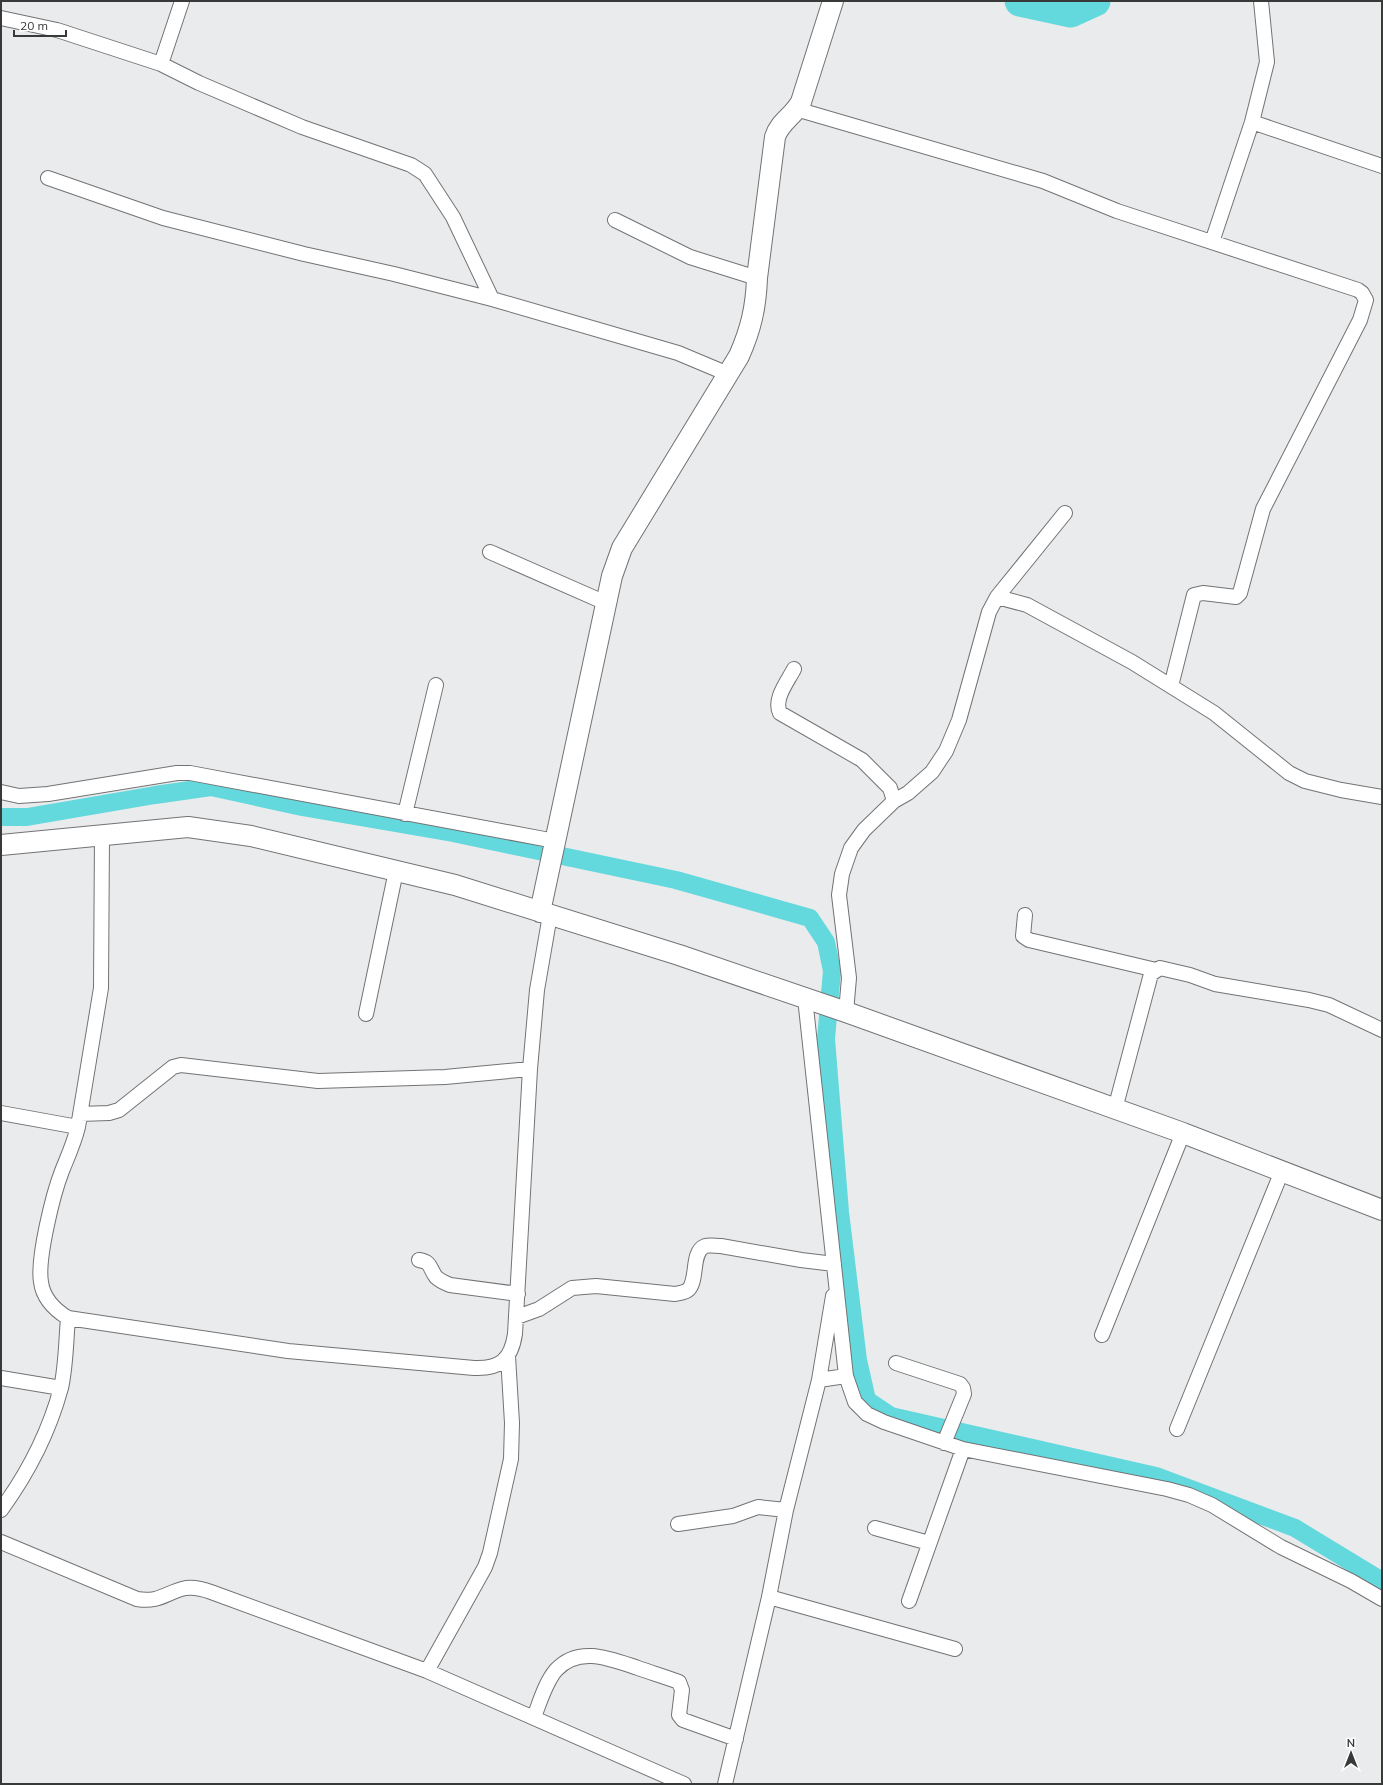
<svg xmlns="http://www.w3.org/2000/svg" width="1383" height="1785" viewBox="0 0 1383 1785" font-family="Mulish,sans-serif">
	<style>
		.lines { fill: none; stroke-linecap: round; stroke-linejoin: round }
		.canal { stroke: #63d9dd; stroke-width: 18 }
		.river { stroke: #63d9dd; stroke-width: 31 }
		.street-casing { stroke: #727375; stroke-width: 16 }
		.secondary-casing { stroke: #727375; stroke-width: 22 }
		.street { stroke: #fff; stroke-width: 14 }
		.secondary { stroke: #fff; stroke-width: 20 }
	</style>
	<rect width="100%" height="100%" fill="#eaebed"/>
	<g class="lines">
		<path class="canal" d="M1 817H27L155 795 211 787 302 807 453 833 676 880 810 918 826 942 832 971 826 1039 840 1212 858 1360 867 1400 891 1416 1156 1476 1295 1528 1382 1581"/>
		<path class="river" d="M1020 1 1071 12 1095 1"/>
		<defs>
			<path id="street" d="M1 18 57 30 161 64 199 83 302 127 411 165 425 174 453 217 492 299 678 353 728 374
				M161 64 182 1
				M796 109 1043 181 1117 211 1358 290 1362 293 1366 300 1360 320 1263 509 1240 593 1236 597 1203 593 1194 595 1171 686
				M1252 122 1382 166
				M48 178 163 218 304 254 394 274 492 299
				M615 220 690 257 757 278
				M1212 242 1252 122 1267 62 1261 1
				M490 552 606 603
				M997 597 1065 513
				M794 669C788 681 773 699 780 713L862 760 890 788 894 801
				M1 792 19 796 48 794 177 773H190L555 841
				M405 814 436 685
				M102 835 101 988 78 1127C74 1143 68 1156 62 1171 53 1194 37 1259 41 1282 43 1298 55 1310 68 1318L288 1351 474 1368C500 1369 511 1360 515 1334L530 1069 537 990 550 915
				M1025 915 1023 936 1029 940 1156 970
				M805 998 846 1376 855 1402 867 1414 884 1422 963 1449 1167 1489 1189 1495 1212 1505 1281 1547 1351 1581 1382 1599
				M846 1012 849 978 839 895 842 874 851 848 864 830 894 801 908 793 932 772 946 751 959 720 989 612 997 597 1027 605 1132 662 1214 713 1289 773 1305 781 1341 790 1382 797
				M366 1014 396 871
				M1115 1109 1151 974 1160 968 1190 975 1215 984 1309 1000 1329 1005 1382 1030
				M1 1113 78 1127
				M80 1114 109 1113 119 1110 173 1067 181 1065 318 1081 445 1077 530 1069
				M419 1260C432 1262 429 1268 436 1277 440 1281 445 1283 450 1285L518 1294
				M517 1317 539 1309 572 1288 596 1286 675 1294C679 1293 685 1293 689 1289 698 1278 691 1252 705 1246 710 1245 716 1246 721 1246L801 1260 834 1264
				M1102 1335 1183 1133
				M896 1363 960 1384 963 1388 964 1394 944 1443
				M1 1378 61 1388
				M819 1380 846 1376
				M1177 1429 1282 1171
				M1 1510C28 1473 49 1432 61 1388 66 1366 66 1341 68 1318
				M678 1524 733 1516 758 1507 786 1510
				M875 1528 929 1543
				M1 1542 137 1599C160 1603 166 1592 186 1588 195 1587 203 1589 211 1592L427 1671 684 1784
				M769 1597 955 1649
				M909 1601 963 1449
				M427 1671 485 1567 490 1553 511 1459 512 1423 508 1356
				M534 1717C540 1702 545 1683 556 1670 579 1645 611 1659 638 1668 652 1673 666 1677 679 1682L682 1690 679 1715 683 1720 736 1739
				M725 1784 769 1597 786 1510 819 1380 833 1296"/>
			<path id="secondary" d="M1 845 188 827 251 836 455 885 679 955 846 1012 1183 1133 1382 1210
				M540 912 612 576 622 548 739 356C751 329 756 307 757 278L775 137C780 121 794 116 801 102L833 1"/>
		</defs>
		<use href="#street" class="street-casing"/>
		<use href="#secondary" class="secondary-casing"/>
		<use href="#street" class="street"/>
		<use href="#secondary" class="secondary"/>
	</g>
	<rect width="1383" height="1785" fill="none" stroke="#383939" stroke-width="4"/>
	<g transform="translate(1351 1753)" stroke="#ffffff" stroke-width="3" paint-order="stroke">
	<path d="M0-3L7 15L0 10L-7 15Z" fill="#383939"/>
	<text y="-6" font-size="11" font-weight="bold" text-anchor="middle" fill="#383939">N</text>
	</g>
	<path d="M14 30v6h52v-6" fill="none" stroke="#383939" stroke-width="2"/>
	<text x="20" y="30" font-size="12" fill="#383939" stroke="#ffffff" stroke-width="3" paint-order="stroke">20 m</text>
</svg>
